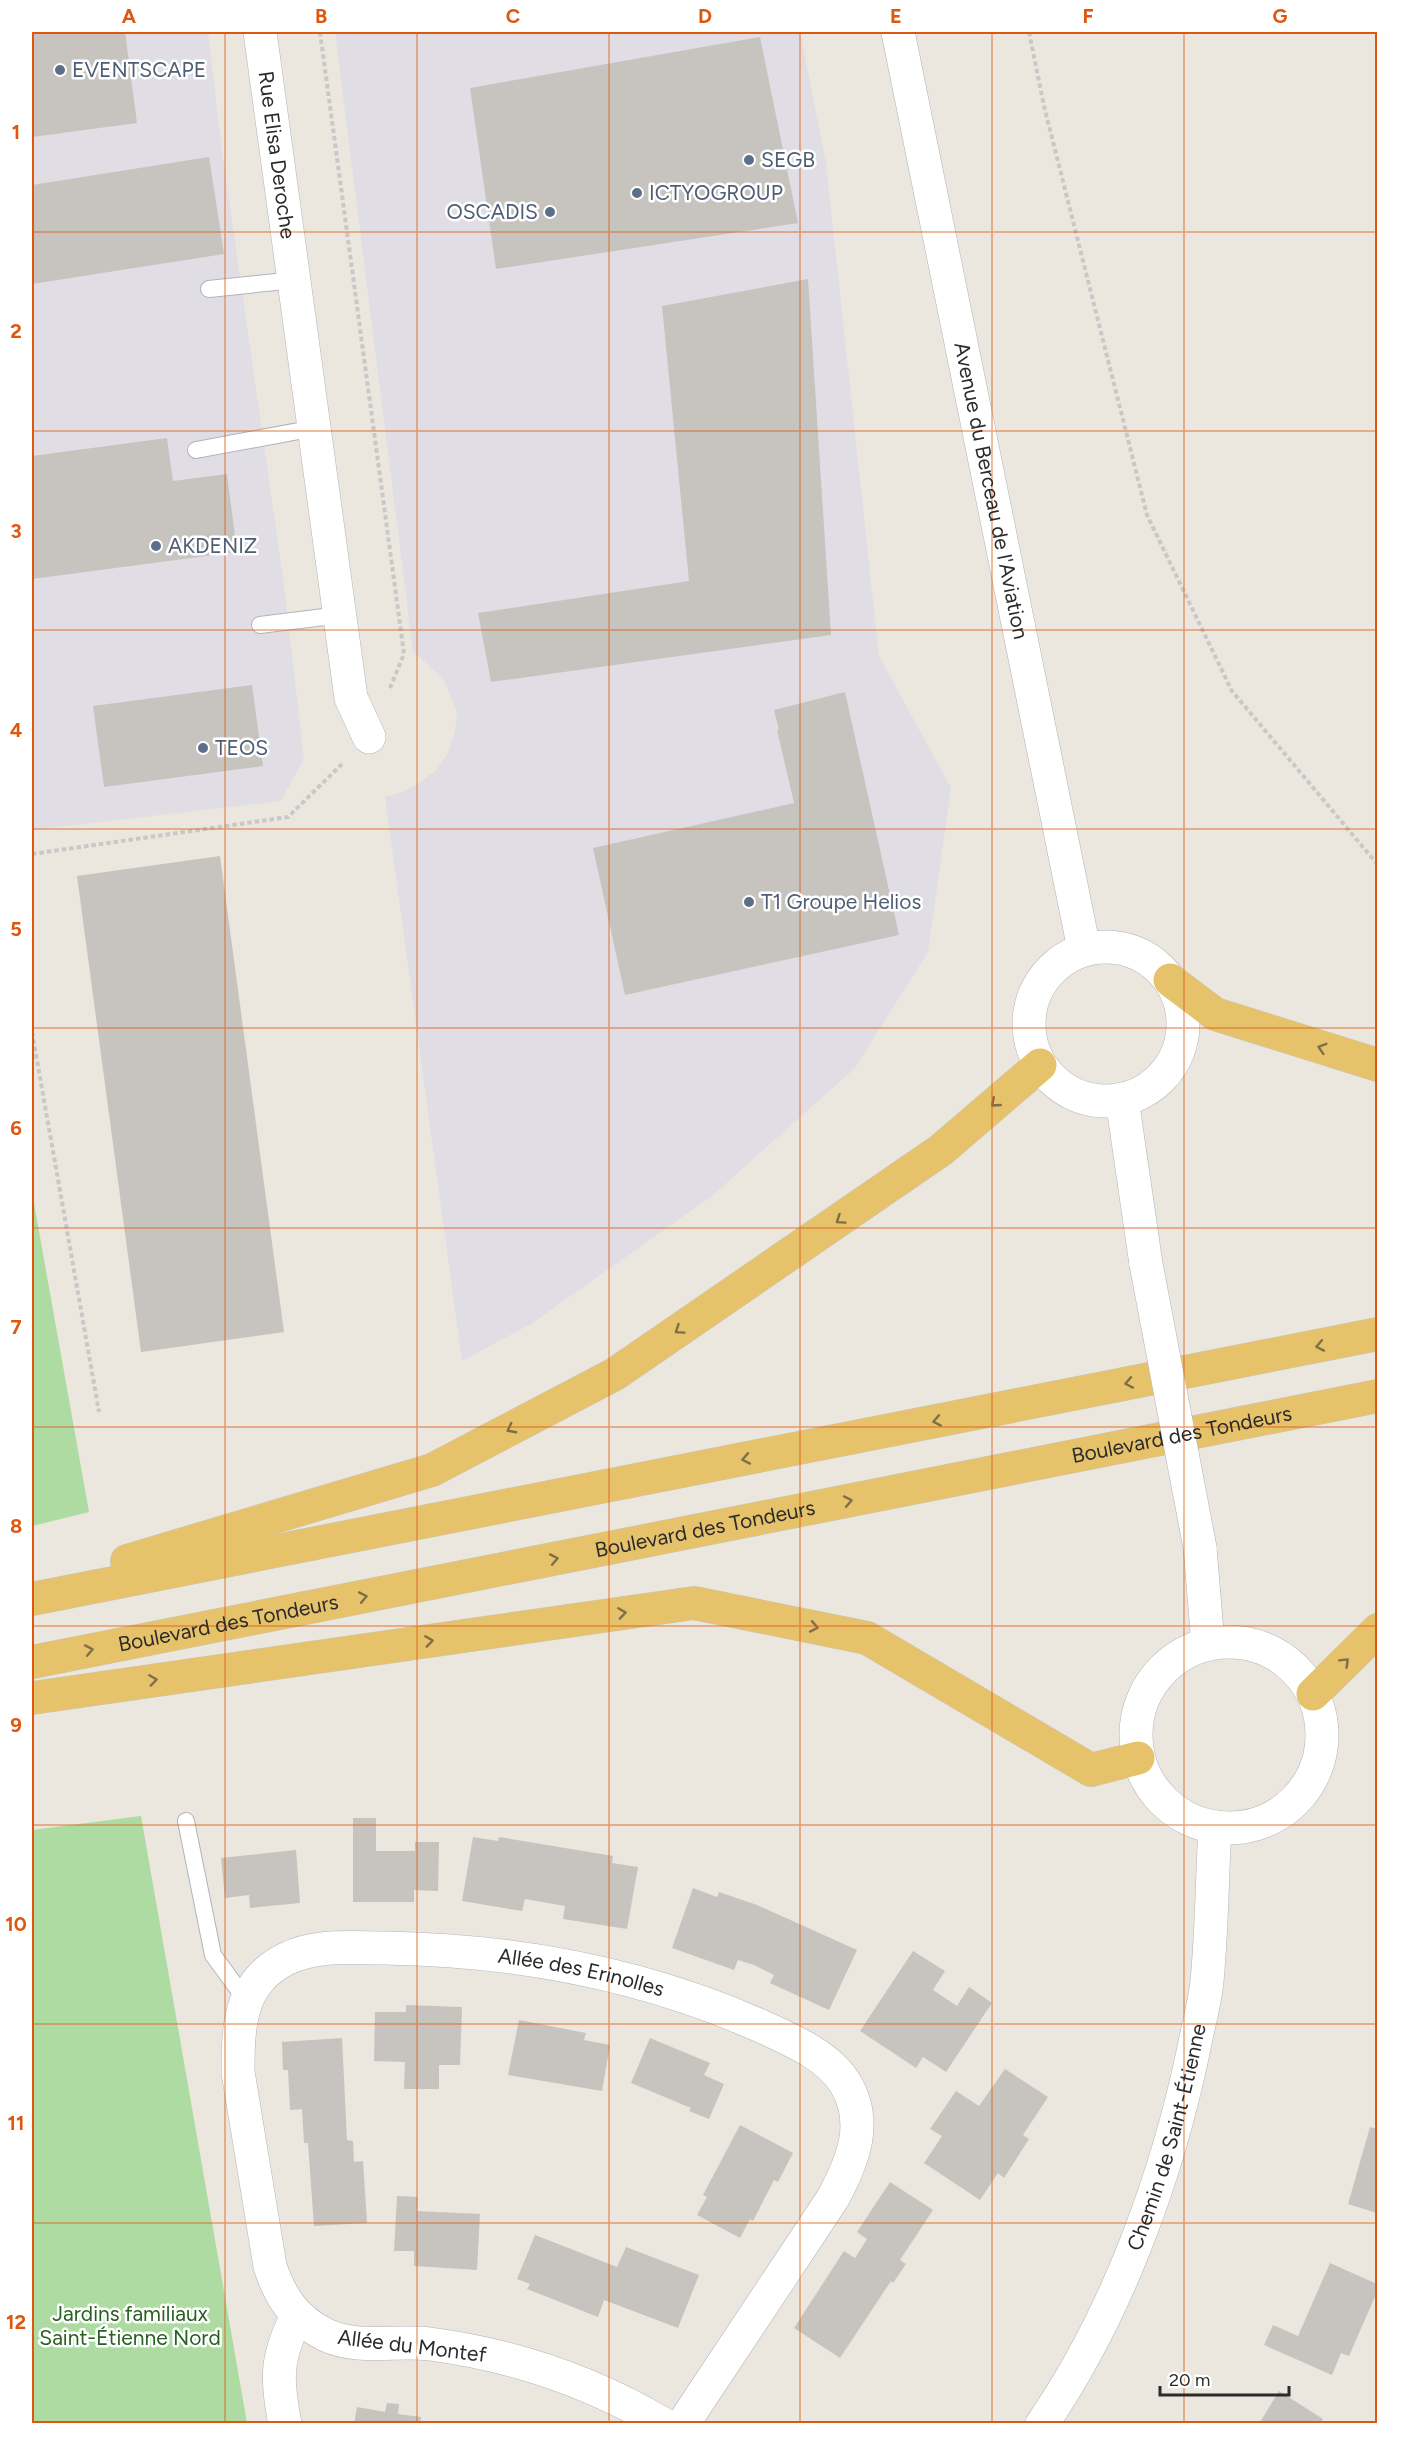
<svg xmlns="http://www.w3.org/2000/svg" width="1409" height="2455" viewBox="0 0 1409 2455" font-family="Figtree,sans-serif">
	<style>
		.industrial { fill: #e0dee4 }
		.green { fill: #aedba1 }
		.building { fill: #c7c3be }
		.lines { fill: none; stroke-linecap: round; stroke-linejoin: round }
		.service-casing { stroke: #b2b3bd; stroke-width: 18 }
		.minor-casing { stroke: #b2b3bd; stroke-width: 34 }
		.tertiary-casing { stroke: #b2b3bd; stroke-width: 34 }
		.trunk-casing { stroke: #c8c8c8; stroke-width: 34 }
		.path { stroke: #c8c8c8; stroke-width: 4; stroke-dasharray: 4.5 3; stroke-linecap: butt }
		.service { stroke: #fff; stroke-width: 16 }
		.minor { stroke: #fff; stroke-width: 33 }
		.tertiary { stroke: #fff; stroke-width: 33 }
		.trunk { stroke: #e6c26a; stroke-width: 33 }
		.tertiary-bridge-casing { stroke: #b2b3bd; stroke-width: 34; stroke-linecap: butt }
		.tertiary-bridge { stroke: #fff; stroke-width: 33 }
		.oneway { stroke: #7f6f47 }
		.grid { fill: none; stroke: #df570e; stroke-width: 1.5; stroke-opacity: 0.55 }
		.service-dot { fill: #5c6f8a; stroke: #fff; stroke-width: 2 }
		.labels { text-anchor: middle; stroke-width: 5; stroke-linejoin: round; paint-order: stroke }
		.service-label { font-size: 21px; fill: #4e5e75; stroke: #fff; text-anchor: start }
		.street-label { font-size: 21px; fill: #2b2b2b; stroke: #fff }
		.park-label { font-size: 21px; fill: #286022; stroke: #fff }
		.neatline { fill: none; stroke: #df570e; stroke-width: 2 }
		.grid-label { font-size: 20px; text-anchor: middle; font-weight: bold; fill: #df570e }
	</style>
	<rect width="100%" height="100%" fill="#ebe7de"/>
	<path class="industrial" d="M32 32H208L221 143 283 577 304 759 281 801 32 830Z
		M335 32H800L826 163 879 656 951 788 928 952 855 1068 712 1196 531 1324 462 1361 385 797 403 792 419 783 437 769 448 753 455 732 457 711 444 680 413 651Z"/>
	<path class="green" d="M32 1192 89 1512 32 1526Z
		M141 1816 247 2423H32V1830Z"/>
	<path class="building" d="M32 32H125L137 123 32 137Z
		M760 37 798 223 496 269 470 88Z
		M209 157 224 254 32 284V185Z
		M808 279 831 635 491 682 478 613 689 581 662 306Z
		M167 438 173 481 227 474 237 552 32 579V456Z
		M252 685 263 766 104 787 93 706Z
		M845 692 899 935 625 995 593 848 794 803 777 730H779L774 710Z
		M220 856 284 1332 141 1352 77 876Z
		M353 1818H376V1851H415V1842H439L438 1891 414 1890V1902H353Z
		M473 1837 498 1841 499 1837 613 1856 612 1863 638 1867 627 1929 563 1919 565 1906 525 1899 522 1911 462 1901Z
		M296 1850 300 1903 250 1908 249 1895 225 1898 221 1858Z
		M693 1888 717 1897 719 1892 757 1905 857 1950 829 2010 770 1983 774 1975 754 1965 738 1960 734 1970 672 1948Z
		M913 1951 945 1971 933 1990 957 2006 969 1987 992 2003 946 2072 923 2057 916 2068 860 2031Z
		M406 2005 462 2007 460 2065H439V2089H404L405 2062 374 2061 375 2012H406Z
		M519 2020 586 2033 584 2040 610 2045 602 2091 508 2075Z
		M342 2038 347 2140 353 2141 354 2162 363 2161 367 2223 314 2226 308 2143H304L302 2109 290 2110 288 2070H283L282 2042Z
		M650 2038 710 2063 704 2075 724 2084 709 2119 689 2111 691 2108 631 2083Z
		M1005 2069 1048 2097 1023 2135 1029 2139 1004 2178 998 2173 980 2200 924 2163 942 2136 930 2129 956 2091 979 2106Z
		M740 2125 793 2153 778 2182 774 2180 753 2221 750 2219 740 2238 697 2215 707 2197 703 2195Z
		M1370 2127 1377 2129V2213L1348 2204Z
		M890 2182 933 2210 900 2260 906 2264 893 2283 891 2281 840 2358 794 2328 844 2251 855 2258 867 2239 857 2232Z
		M397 2196 418 2197 417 2211 480 2214 477 2270 414 2266V2251H394Z
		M535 2235 617 2267 626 2247 699 2275 678 2328 604 2300 598 2317 527 2289 530 2284 517 2279Z
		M1330 2263 1377 2284V2292L1349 2356 1341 2353 1332 2375 1264 2345 1273 2325 1298 2336Z
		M1279 2391 1323 2419 1320 2424H1259Z
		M387 2403 399 2404 398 2414 421 2417 420 2424H354L357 2407 385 2412Z"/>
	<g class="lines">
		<defs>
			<path id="service" d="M209 289 295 280
				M196 450 315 428
				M260 625 340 615
				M186 1821 213 1955 246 2000"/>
			<g id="minor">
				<path id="s1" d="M260 32 351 698 369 737"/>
				<path d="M285 2424C276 2378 276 2358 297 2316"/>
				<path id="s2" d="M663 2424C591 2381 513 2355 430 2344 396 2340 358 2350 326 2335 295 2320 280 2297 270 2266L238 2072C238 2027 239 1982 286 1959 316 1944 352 1948 384 1948 515 1950 644 1974 763 2027 791 2040 829 2056 845 2083 869 2122 853 2161 833 2198L683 2424"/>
				<path id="s3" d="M1042 2424C1117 2315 1167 2177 1194 2048 1198 2026 1205 2003 1207 1981 1212 1930 1212 1878 1215 1827"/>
			</g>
			<g id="tertiary">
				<path id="s4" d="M898 32 1084 949"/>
				<circle cx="1106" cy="1024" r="77"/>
				<path d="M1122 1099 1146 1264"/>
				<path d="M1200 1548 1208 1644"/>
				<circle cx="1229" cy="1735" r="93"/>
			</g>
			<g id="trunk">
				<path d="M1170 980 1215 1014 1378 1065"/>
				<path d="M127 1561 432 1470 615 1374 941 1150 1040 1065"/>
				<path d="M32 1599 1378 1334"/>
				<path id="s5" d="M32 1662 1378 1396"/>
				<path d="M1313 1694 1378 1630"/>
				<path d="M32 1698 694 1603 867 1638 1091 1770 1138 1758"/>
			</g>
		</defs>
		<use href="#service" class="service-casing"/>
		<use href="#minor" class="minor-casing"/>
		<use href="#tertiary" class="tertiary-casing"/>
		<use href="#trunk" class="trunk-casing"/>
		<path class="path" d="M320 32 404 654 390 688
			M1029 32 1044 106 1147 515 1232 691 1378 865
			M32 854 288 817 342 764
			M32 1032 99 1412"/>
		<use href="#service" class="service"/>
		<use href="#minor" class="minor"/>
		<use href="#tertiary" class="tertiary"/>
		<use href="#trunk" class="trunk"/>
		<defs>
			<path id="tertiary-bridge" d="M1146 1264 1200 1548"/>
		</defs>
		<use href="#tertiary-bridge" class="tertiary-bridge-casing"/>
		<use href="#tertiary-bridge" class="tertiary-bridge"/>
	</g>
	<defs><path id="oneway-chevron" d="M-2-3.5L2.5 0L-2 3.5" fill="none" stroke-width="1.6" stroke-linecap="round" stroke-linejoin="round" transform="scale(1.5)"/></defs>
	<g class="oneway">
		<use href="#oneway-chevron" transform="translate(1322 1048) rotate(-163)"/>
		<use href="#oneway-chevron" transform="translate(995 1103) rotate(139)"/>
		<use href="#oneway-chevron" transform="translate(840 1220) rotate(146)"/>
		<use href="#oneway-chevron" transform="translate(679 1330) rotate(146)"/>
		<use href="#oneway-chevron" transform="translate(1320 1346) rotate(169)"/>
		<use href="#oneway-chevron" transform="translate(1129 1383) rotate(169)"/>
		<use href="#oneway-chevron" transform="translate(937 1421) rotate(169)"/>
		<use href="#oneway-chevron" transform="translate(511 1429) rotate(152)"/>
		<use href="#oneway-chevron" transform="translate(746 1459) rotate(169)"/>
		<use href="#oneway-chevron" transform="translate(848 1501) rotate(-11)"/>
		<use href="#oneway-chevron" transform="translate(554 1559) rotate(-11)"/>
		<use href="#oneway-chevron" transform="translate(363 1597) rotate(-11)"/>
		<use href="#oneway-chevron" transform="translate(622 1613) rotate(-8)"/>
		<use href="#oneway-chevron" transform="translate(814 1627) rotate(11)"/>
		<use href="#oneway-chevron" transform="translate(429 1641) rotate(-8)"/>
		<use href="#oneway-chevron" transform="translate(89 1650) rotate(-11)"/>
		<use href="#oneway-chevron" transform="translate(1345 1662) rotate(-45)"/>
		<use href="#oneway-chevron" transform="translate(153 1680) rotate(-8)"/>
	</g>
	<path class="grid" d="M225 32V2424M417 32V2424M609 32V2424M800 32V2424M992 32V2424M1184 32V2424M32 232H1378M32 431H1378M32 630H1378M32 829H1378M32 1028H1378M32 1228H1378M32 1427H1378M32 1626H1378M32 1825H1378M32 2024H1378M32 2223H1378"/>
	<g class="service-dot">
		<circle cx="60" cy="70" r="6"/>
		<circle cx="749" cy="160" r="6"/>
		<circle cx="637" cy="193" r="6"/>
		<circle cx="550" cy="212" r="6"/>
		<circle cx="156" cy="546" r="6"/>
		<circle cx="203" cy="748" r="6"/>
		<circle cx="749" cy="902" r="6"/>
	</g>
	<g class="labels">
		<g class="service-label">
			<text x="72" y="77">EVENTSCAPE</text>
			<text x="761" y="167">SEGB</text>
			<text x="649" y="200">ICTYOGROUP</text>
			<text x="538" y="219" text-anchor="end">OSCADIS</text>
			<text x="168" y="553">AKDENIZ</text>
			<text x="215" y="755">TEOS</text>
			<text x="761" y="909">T1 Groupe Helios</text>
		</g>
		<g class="street-label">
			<text dy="7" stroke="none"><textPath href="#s1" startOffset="124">Rue Elisa Deroche</textPath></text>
			<text dy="7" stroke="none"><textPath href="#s4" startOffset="468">Avenue du Berceau de l'Aviation</textPath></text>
			<text dy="7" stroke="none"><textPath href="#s5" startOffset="1172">Boulevard des Tondeurs</textPath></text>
			<text dy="7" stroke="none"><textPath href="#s5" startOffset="686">Boulevard des Tondeurs</textPath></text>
			<text dy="7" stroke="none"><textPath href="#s5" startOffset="200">Boulevard des Tondeurs</textPath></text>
			<text dy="7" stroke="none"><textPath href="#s2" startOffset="1071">Allée des Erinolles</textPath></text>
			<text dy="7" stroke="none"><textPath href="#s3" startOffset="315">Chemin de Saint-Étienne</textPath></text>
			<text transform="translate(412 2346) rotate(7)" y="7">Allée du Montef</text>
		</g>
		<g class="park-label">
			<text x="130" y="2321">Jardins familiaux<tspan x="130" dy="24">Saint-Étienne Nord</tspan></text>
		</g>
	</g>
	<rect width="1409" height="2455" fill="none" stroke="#ffffff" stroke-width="66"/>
	<path d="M1160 2386v9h129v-9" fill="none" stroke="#2b2b2b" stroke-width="3"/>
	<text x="1169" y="2386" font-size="18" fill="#2b2b2b" stroke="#ffffff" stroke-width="4.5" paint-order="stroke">20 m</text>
	<rect x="33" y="33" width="1343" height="2389" class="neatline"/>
	<g class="grid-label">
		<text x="129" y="23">A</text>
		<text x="321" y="23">B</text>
		<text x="513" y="23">C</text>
		<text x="705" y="23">D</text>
		<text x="896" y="23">E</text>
		<text x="1088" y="23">F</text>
		<text x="1280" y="23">G</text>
		<text x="16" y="139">1</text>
		<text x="16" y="338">2</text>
		<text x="16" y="538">3</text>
		<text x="16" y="737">4</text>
		<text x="16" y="936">5</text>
		<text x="16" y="1135">6</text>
		<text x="16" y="1334">7</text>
		<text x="16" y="1533">8</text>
		<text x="16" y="1732">9</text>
		<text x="16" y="1931">10</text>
		<text x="16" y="2130">11</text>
		<text x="16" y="2329">12</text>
	</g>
</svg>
